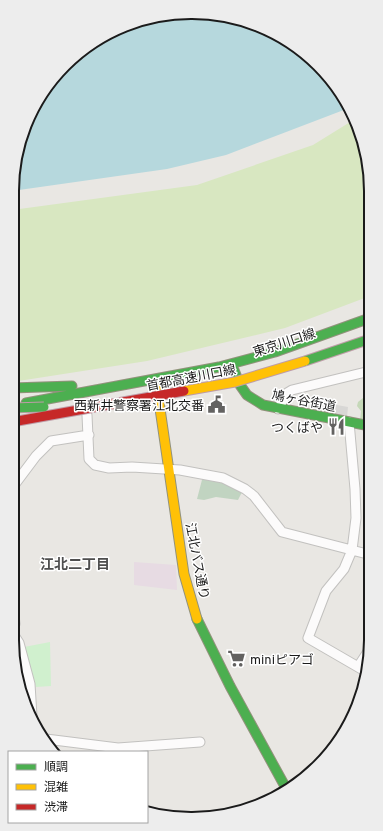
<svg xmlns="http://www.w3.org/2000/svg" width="383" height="831" viewBox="0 0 383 831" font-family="Overpass,'Noto Sans JP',sans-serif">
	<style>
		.residential { fill: #d8d7d5 }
		.industrial { fill: #e7dbe3 }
		.grass { fill: #d8e7c1 }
		.forest { fill: #c5d8b8 }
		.cemetery { fill: #c1d4c1 }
		.park { fill: #d0f0ce }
		.water { fill: #b6d8dd }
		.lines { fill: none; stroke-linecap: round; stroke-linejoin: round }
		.street-casing { stroke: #c2c1bf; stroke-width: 11 }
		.fast-casing { stroke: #92927c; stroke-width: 11 }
		.slow-casing { stroke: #92927c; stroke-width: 11 }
		.street { stroke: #fcfbfb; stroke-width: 9 }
		.fast { stroke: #4caf50; stroke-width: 9 }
		.slow { stroke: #ffc107; stroke-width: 9 }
		.fast-bridge-casing { stroke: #be9ca7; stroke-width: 11; stroke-linecap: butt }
		.slow-bridge-casing { stroke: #be9ca7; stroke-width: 11; stroke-linecap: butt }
		.jam-bridge-casing { stroke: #be9ca7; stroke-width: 11; stroke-linecap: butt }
		.fast-bridge { stroke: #4caf50; stroke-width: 9 }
		.slow-bridge { stroke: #ffc107; stroke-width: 9 }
		.jam-bridge { stroke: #c62828; stroke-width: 9 }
		.labels { text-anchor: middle; stroke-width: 3; stroke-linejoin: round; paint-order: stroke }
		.street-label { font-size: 13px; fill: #1b1b1b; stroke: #fff }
		.poi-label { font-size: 13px; fill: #1b1b1b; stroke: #fff; text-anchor: end }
		.neighbourhood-label { font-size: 14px; font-weight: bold; fill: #4e4e4e; stroke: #fff }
		.rim { fill: none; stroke: #1b1b1b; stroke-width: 2 }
	</style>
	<rect width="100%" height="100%" fill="#e9e7e3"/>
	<path class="residential" d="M337 405 348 407 347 417 310 410Z"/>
	<path class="industrial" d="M134 562 176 565 177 590 134 585Z
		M13 644 16 651 26 689 24 701 22 697Z"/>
	<path class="grass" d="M355 119 369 168 370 296 285 328 147 361 12 382V210L197 185 313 145Z"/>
	<path class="forest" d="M368 394 370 395V423L360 421 361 411 357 406 358 402Z"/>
	<path class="cemetery" d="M203 476 219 480 242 492 238 500 216 497 204 500 197 499Z"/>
	<path class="park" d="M50 642 51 686 36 687 24 647Z"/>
	<path class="water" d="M191 12 260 26 301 49 334 82 349 108 226 155 167 169 12 191 26 123 64 65 123 26Z"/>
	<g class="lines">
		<defs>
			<path id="street" d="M278 409 287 393 292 390 370 371
				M87 415 89 459 95 465 109 468 132 467 180 470 223 478 245 489 254 496 282 532 371 555
				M349 422 355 489 356 518 352 550 344 569 326 591 308 638 365 671
				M12 488 36 456 51 441 89 435
				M12 628 15 624 12 596
				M12 632 19 643 30 684 32 716
				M358 667 369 650
				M46 739 118 748 200 742"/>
			<path id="fast" d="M234 370 240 385 247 395 263 405 370 426
				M12 388 72 386
				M26 403 219 367 275 352 370 318
				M197 619 230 686 287 790"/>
			<path id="slow" d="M154 388H157L184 574 197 619"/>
		</defs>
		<use href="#street" class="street-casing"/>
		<use href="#fast" class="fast-casing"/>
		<use href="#slow" class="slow-casing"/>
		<use href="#street" class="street"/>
		<use href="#fast" class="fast"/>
		<use href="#slow" class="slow"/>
		<defs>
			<path id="fast-bridge" d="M305 361 370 339
				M12 408 44 407"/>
			<path id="slow-bridge" d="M184 391 235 382 305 361"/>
			<path id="jam-bridge" d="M12 422 184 391"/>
		</defs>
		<use href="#fast-bridge" class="fast-bridge-casing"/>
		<use href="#slow-bridge" class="slow-bridge-casing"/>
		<use href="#jam-bridge" class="jam-bridge-casing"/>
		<use href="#fast-bridge" class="fast-bridge"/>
		<use href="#slow-bridge" class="slow-bridge"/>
		<use href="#jam-bridge" class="jam-bridge"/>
	</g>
	<defs>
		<symbol id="civic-bare" viewBox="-9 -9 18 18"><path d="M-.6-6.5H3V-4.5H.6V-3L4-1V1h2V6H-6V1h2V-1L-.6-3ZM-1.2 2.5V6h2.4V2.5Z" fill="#636261" stroke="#fff" stroke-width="2.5" paint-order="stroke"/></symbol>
		<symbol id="restaurant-bare" viewBox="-9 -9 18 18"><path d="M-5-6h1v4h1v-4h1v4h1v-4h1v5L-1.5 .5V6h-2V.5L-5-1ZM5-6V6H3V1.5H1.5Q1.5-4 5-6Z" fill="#636261" stroke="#fff" stroke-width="2.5" paint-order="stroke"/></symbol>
		<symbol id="supermarket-bare" viewBox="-9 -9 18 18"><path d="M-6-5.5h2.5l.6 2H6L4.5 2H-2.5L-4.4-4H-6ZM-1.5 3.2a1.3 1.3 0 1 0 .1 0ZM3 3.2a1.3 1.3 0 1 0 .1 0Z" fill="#636261" stroke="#fff" stroke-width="2.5" paint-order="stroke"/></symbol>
	</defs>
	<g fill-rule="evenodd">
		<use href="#civic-bare" x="204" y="392" width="25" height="25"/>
		<use href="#restaurant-bare" x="324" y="414" width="25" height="25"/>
		<use href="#supermarket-bare" x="224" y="646" width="25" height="25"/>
	</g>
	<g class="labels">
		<g class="street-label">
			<text transform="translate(284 342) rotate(-18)" y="5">東京川口線</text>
			<text transform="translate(191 377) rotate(-11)" y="5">首都高速川口線</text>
			<text transform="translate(304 400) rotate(11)" y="5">鳩ヶ谷街道</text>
			<text transform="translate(198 561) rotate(79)" y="5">江北バス通り</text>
		</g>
		<g class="poi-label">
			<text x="204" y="410">西新井警察署江北交番</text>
			<text x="323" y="432">つくばや</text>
			<text x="250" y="664" text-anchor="start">miniピアゴ</text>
		</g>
		<g class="neighbourhood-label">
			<text x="75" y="569">江北二丁目</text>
		</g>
	</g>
	<path d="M0 0H383V831H0ZM191 19H192A172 172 0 0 1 364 191V640A172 172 0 0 1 192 812H191A172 172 0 0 1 19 640V191A172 172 0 0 1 191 19Z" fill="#ededed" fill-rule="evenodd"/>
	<path class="rim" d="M191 19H192A172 172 0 0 1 364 191V640A172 172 0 0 1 192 812H191A172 172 0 0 1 19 640V191A172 172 0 0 1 191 19Z"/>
	<rect x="8" y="751" width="140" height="72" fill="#ffffff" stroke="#a4a4a4"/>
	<rect x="16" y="764" width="20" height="6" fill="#4caf50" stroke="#a4a4a4"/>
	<text x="44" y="771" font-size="12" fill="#1b1b1b">順調</text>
	<rect x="16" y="784" width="20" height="6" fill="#ffc107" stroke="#a4a4a4"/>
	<text x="44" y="791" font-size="12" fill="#1b1b1b">混雑</text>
	<rect x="16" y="804" width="20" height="6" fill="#c62828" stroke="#a4a4a4"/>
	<text x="44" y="811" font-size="12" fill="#1b1b1b">渋滞</text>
</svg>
